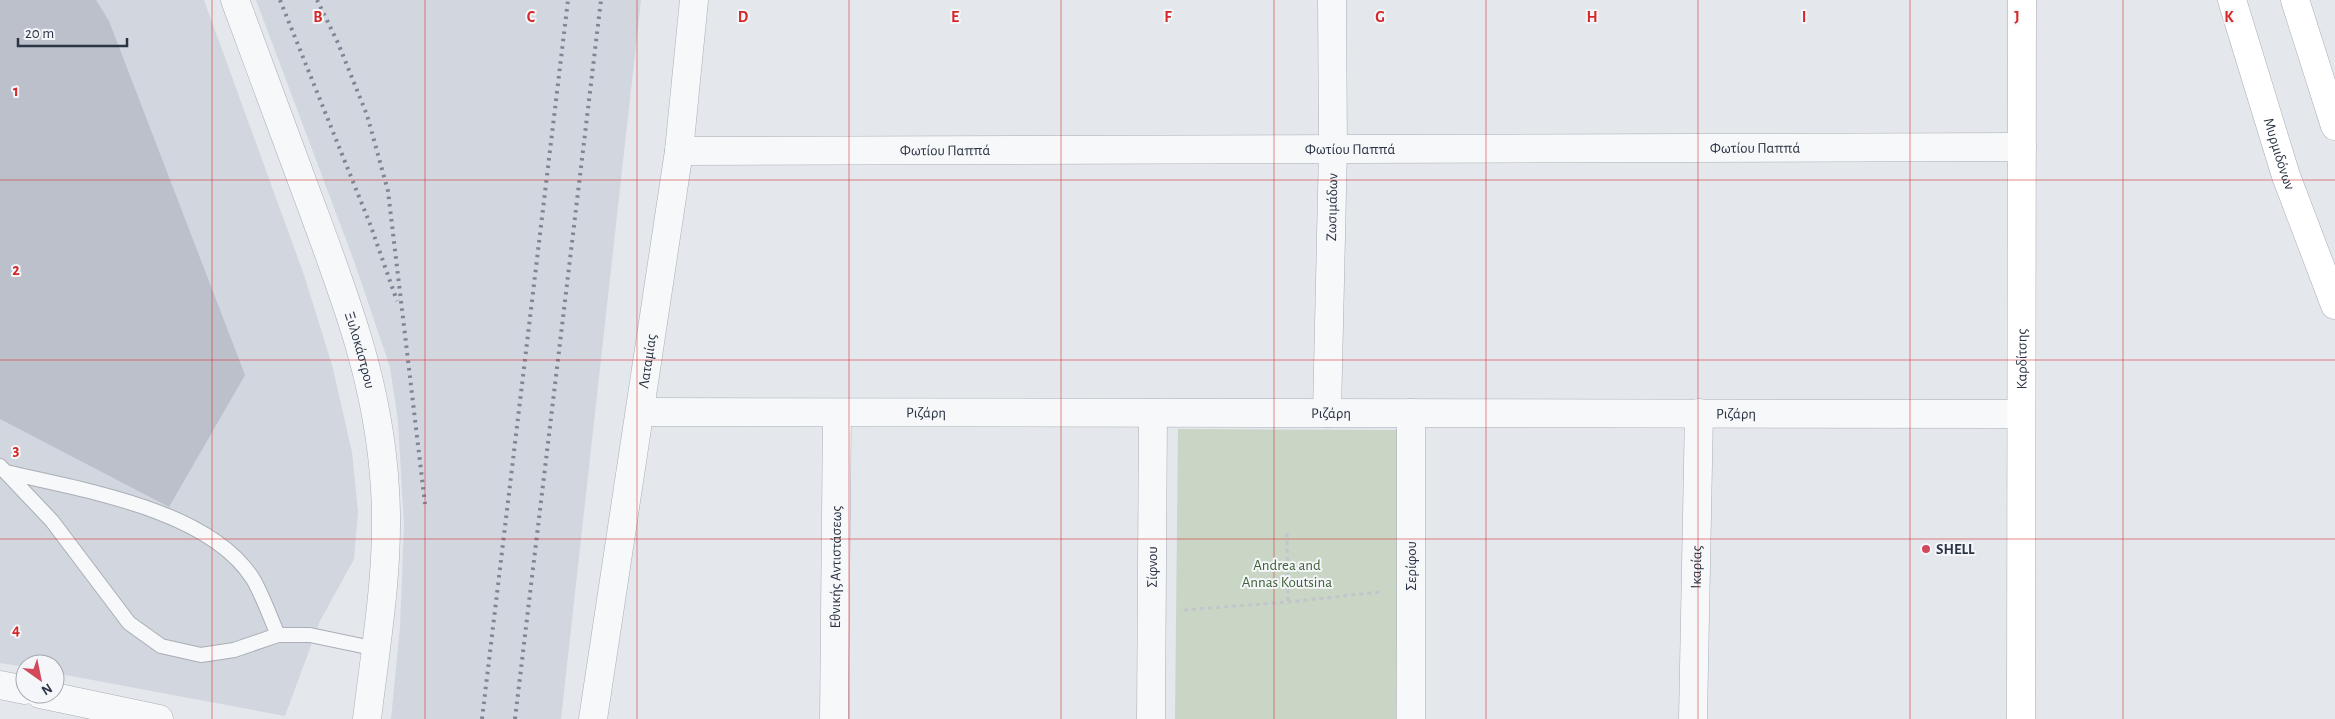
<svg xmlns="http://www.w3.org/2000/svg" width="2335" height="719" viewBox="0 0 2335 719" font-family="'Alegreya Sans',sans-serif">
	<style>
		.built { fill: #d2d6de }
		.green { fill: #c9d6c5 }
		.building { fill: #bbc0ca }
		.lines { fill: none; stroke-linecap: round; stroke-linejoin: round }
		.service-casing { stroke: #a9aeb7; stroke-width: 16 }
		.minor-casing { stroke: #a9aeb7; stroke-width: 29 }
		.tertiary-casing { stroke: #a9aeb7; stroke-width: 29 }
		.secondary-casing { stroke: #a9aeb7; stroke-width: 29 }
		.path { stroke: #c2c5cb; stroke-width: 3; stroke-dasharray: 4 4; stroke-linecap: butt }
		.service { stroke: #f7f8fa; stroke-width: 14 }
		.minor { stroke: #f7f8fa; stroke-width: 28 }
		.tertiary { stroke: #f7f8fa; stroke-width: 28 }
		.secondary { stroke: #fff; stroke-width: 28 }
		.rail { stroke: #7d8696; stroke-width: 4; stroke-dasharray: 2.5 5; stroke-linecap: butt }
		.grid { fill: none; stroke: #d62828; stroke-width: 1; stroke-opacity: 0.55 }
		.poi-dot { fill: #d1495b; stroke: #f4f6f9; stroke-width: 2 }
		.labels { text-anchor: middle; stroke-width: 4; stroke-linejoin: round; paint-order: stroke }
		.street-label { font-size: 15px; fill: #2b3445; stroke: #f4f6f9 }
		.poi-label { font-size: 15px; font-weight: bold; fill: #2b3445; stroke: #f4f6f9; text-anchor: start }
		.park-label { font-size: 15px; fill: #3f6138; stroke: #f4f6f9 }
		.grid-label { font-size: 16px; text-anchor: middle; font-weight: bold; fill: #d62828; stroke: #f4f6f9; stroke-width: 4; stroke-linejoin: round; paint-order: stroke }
	</style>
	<rect width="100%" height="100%" fill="#e4e7ec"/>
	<path class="built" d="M0 0H204L304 275 332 365 352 452 358 512 354 559 320 621 285 716 55 673V664H25V667L0 663Z
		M256 0H641L561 719H391L400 627 404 525 398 421 390 367 354 261Z"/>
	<path class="green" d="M1178 429 1399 430 1396 719H1175Z"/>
	<path class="building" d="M0 0H96L109 21 245 375 169 507 0 419Z"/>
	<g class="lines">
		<defs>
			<path id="service" d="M0 466 52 521 129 623 161 646 201 655 234 650 278 635H310L377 649
				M6 472C81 490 209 509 253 579 263 596 270 617 278 635"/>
			<g id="minor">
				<path id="s1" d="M679 151 2022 147"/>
				<path id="s2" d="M641 412 2020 414"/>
				<path id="s3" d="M1327 413 1333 149 1332 0"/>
				<path d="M1411 413V719"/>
				<path d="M0 685 25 690"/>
				<path d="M40 694 159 719"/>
				<path id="s4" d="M593 719 679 151 694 0"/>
				<path id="s5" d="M834 719 837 413"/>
				<path id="s6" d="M1151 719 1153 413"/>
				<path id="s7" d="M1693 719 1699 413"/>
			</g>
			<g id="tertiary">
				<path id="s8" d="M235 0C260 68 286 137 311 205 347 302 379 385 385 489 390 566 376 643 367 719"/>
			</g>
			<g id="secondary">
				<path id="s9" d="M2232 0 2286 176 2335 305"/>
				<path d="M2295 0 2335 126"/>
				<path id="s10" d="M2021 719 2022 0"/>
			</g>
		</defs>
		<use href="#service" class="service-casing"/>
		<use href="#minor" class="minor-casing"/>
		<use href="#tertiary" class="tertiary-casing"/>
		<use href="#secondary" class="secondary-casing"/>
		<path class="path" d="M1287 533 1288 602
			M1184 610 1288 602 1380 592"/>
		<use href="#service" class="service"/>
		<use href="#minor" class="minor"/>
		<use href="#tertiary" class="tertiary"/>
		<use href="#secondary" class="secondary"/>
		<path class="rail" d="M280 0 370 224 397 301
			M317 0 338 43 367 115 388 191 425 504
			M482 719 568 0
			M515 719 601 0"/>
	</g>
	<path class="grid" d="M212 0V719M425 0V719M637 0V719M849 0V719M1061 0V719M1274 0V719M1486 0V719M1698 0V719M1910 0V719M2123 0V719M0 180H2335M0 360H2335M0 539H2335"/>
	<circle class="poi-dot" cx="1926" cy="549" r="5"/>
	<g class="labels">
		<g class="street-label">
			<text dy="5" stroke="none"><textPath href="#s1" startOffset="1076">Φωτίου Παππά</textPath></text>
			<text dy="5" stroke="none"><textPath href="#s1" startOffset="671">Φωτίου Παππά</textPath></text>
			<text dy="5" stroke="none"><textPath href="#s1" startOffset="266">Φωτίου Παππά</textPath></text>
			<text dy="5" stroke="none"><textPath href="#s9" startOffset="161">Μυρμιδόνων</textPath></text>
			<text dy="5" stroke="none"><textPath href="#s3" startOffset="206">Ζωσιμάδων</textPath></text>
			<text dy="5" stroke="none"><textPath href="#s8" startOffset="372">Ξυλοκάστρου</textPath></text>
			<text dy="5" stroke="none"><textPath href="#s10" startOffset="360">Καρδίτσης</textPath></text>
			<text dy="5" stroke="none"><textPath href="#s4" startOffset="362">Λαταμίας</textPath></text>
			<text dy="5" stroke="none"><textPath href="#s2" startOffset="285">Ριζάρη</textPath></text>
			<text dy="5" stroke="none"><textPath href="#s2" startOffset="690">Ριζάρη</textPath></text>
			<text dy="5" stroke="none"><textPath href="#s2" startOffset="1095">Ριζάρη</textPath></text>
			<text dy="5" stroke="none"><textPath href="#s5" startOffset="152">Εθνικής Αντιστάσεως</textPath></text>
			<text dy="5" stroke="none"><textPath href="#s6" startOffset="152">Σίφνου</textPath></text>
			<text transform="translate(1411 566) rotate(-90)" y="5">Σερίφου</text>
			<text dy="5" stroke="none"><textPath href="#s7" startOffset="152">Ικαρίας</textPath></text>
		</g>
		<g class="poi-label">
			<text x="1936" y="554">SHELL</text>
		</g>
		<g class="park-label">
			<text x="1287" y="570">Andrea and<tspan x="1287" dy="17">Annas Koutsina</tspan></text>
		</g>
	</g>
	<g class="grid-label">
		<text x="318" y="22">B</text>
		<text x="531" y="22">C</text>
		<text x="743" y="22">D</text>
		<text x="955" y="22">E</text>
		<text x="1168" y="22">F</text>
		<text x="1380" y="22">G</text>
		<text x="1592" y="22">H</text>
		<text x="1804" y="22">I</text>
		<text x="2017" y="22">J</text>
		<text x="2229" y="22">K</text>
		<text x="16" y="96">1</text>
		<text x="16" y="275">2</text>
		<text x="16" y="455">3</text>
		<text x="16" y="635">4</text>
	</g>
	<g transform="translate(40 679) rotate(147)"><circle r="24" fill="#f4f6f9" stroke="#a4a8b1"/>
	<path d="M0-4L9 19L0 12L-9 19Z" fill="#d1495b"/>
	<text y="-8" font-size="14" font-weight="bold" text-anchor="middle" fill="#2b3445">N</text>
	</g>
	<path d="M18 38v8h109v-8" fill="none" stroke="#2b3445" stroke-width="2.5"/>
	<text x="25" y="38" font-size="15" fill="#2b3445" stroke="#f4f6f9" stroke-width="4" paint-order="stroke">20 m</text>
</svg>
